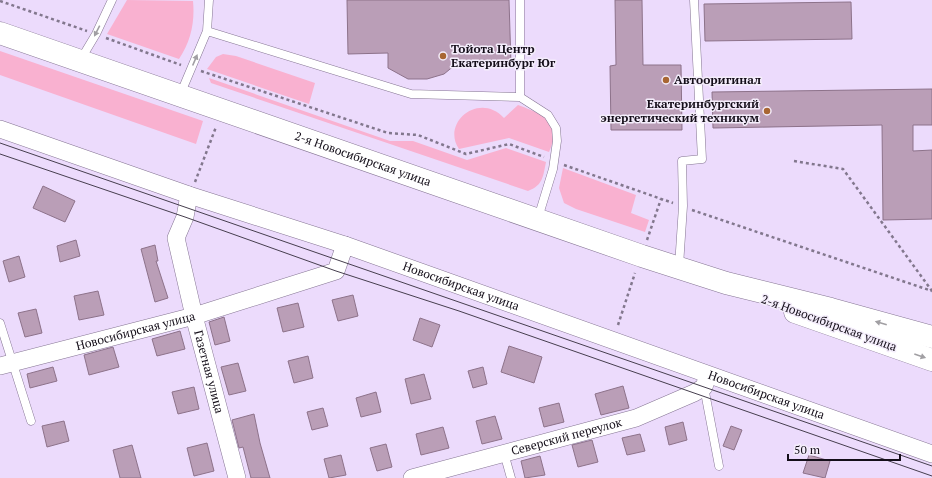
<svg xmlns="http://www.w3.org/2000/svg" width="932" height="478" viewBox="0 0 932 478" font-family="'PT Serif',serif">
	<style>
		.green { fill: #f9b1d0 }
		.building { fill: #ba9eb7; stroke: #8d728a }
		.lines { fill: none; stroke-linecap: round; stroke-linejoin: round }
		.lane-casing { stroke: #857593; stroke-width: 9 }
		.street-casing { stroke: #857593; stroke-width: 18 }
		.primary-casing { stroke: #857593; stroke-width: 23 }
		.path { stroke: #82778d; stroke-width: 2.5; stroke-dasharray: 3 3; stroke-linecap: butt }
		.lane { stroke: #fff; stroke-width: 8 }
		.street { stroke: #fff; stroke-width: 17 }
		.primary { stroke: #fff; stroke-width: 22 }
		.tram { stroke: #463e4e; stroke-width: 1 }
		.oneway { fill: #a19fa3 }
		.poi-dot { fill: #a86633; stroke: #f4edfb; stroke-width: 1.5 }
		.labels { text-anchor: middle; stroke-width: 3; stroke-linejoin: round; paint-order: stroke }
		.poi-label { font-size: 12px; font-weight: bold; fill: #140e19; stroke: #f4edfb; text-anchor: start }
		.street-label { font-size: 12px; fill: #140e19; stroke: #f4edfb }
	</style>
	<rect width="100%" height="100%" fill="#ecdbfc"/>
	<path class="green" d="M127 0 193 1C195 22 191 41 179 59L107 34Z
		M0 51 203 121 196 144 0 75Z
		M223 54 236 56 315 83 309 104 207 69 216 57Z
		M209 78 390 141H413L467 160 506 148 546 162C543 177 543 185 528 191L211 83Z
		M518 105C542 114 563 121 549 152L509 138 459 149C441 123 479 91 504 118Z
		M563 168 636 195 631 213 649 220 645 232 576 209 564 203 559 188Z"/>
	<path class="building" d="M347 0H509L511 65H455L444 74 427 79H408L388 68V53L348 54Z
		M615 0H642L643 65H681L682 130H611L610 66 616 65Z
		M851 2 852 39 705 41 704 4Z
		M932 89V125H913V151L932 150V219L883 220 882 125 713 128 712 92Z
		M43 186 75 201 65 222 33 208Z
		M76 240 80 256 60 262 57 246Z
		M155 245 158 261H156L168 298 155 302 141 249Z
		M19 256 25 277 9 282 3 261Z
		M98 291 104 315 79 320 74 296Z
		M353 295 358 316 338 321 332 300Z
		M298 303 304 327 283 332 277 308Z
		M36 309 42 333 25 337 18 313Z
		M224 317 230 341 215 345 209 322Z
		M420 318 440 325 432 347 413 340Z
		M180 331 185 349 157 356 152 339Z
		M509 346 542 357 534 383 501 372Z
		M113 347 119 367 89 375 84 355Z
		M308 356 313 378 294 383 288 361Z
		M238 363 246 391 229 395 221 367Z
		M53 367 57 381 30 388 27 374Z
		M483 367 487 384 473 388 468 371Z
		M424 374 431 399 411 404 405 379Z
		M623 386 629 408 601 415 595 394Z
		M194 387 199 409 178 414 172 392Z
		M376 392 381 412 361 417 356 398Z
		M559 403 564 422 544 427 539 408Z
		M323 408 328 426 312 430 307 412Z
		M254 414 260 443 270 478H251L243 447 239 448 232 420Z
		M495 416 502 439 482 444 476 421Z
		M64 421 69 441 47 447 42 426Z
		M683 422 687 440 669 445 665 427Z
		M731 426 742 430 734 450 723 446Z
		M443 427 449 448 421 455 416 434Z
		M640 434 645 451 627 455 622 438Z
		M592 440 598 462 578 467 572 445Z
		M207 443 214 471 194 476 187 448Z
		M386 444 392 467 377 471 370 448Z
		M132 445 141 478H120L113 450Z
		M341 455 346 475 329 478 324 459Z
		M809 455 830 461 825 478 803 473Z
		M540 456 545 475 525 478 521 461Z"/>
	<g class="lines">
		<defs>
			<path id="lane" d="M520 0V97
				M207 31 411 94 520 97 548 115 556 128 557 141 553 169 538 218
				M81 59 96 34 112 0
				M180 95 207 31 209 0
				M679 266 683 206 682 161 702 159 694 0
				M0 323 31 421
				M704 387 719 466
				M504 453 511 478"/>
			<g id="street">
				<path d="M0 129 189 195 345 245"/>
				<path id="s1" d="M189 195 185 217 176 238 194 316 237 478"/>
				<path id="s2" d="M0 366 194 316 336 271 345 245 932 454"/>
				<path id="s3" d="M412 478 636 418 694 393 704 387 708 375"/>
			</g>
			<g id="primary">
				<path id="s4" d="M0 33 642 256 726 283 831 309 932 337"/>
				<path d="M795 312 932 360"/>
			</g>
		</defs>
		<use href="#lane" class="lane-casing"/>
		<use href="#street" class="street-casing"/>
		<use href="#primary" class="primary-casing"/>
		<path class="path" d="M0 1 87 31
			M106 38 181 65
			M201 71 388 133 418 135 466 154 509 144 544 157
			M794 161 843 169 932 291
			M564 165 673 203
			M195 182 216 127
			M692 210 932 291
			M647 240 661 199
			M618 325 635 273"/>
		<use href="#lane" class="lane"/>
		<use href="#street" class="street"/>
		<use href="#primary" class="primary"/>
		<path class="tram" d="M0 143 932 466
			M0 154 185 217 336 271 459 311 932 476"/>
	</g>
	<defs><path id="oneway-solid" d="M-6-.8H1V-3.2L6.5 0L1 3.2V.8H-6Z"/></defs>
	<g class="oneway">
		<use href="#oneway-solid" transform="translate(97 31) rotate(117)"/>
		<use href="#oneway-solid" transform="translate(195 60) rotate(-67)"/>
		<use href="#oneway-solid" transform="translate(881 323) rotate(-164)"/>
		<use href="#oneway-solid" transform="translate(920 356) rotate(19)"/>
	</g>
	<g class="poi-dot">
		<circle cx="443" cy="56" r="4"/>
		<circle cx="666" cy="80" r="4"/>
		<circle cx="767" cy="111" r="4"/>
	</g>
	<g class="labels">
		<g class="poi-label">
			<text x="451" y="53">Тойота Центр<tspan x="451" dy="14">Екатеринбург Юг</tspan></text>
			<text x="674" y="84">Автооригинал</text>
			<text x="759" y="108" text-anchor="end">Екатеринбургский<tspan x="759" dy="14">энергетический техникум</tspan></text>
		</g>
		<g class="street-label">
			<text dy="4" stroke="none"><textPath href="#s4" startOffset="384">2-я Новосибирская улица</textPath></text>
			<text dy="4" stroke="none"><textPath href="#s2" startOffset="500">Новосибирская улица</textPath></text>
			<text transform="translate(829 323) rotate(20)" y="4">2-я Новосибирская улица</text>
			<text dy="4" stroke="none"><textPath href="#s2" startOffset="140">Новосибирская улица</textPath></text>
			<text dy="4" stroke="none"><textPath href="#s1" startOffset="183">Газетная улица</textPath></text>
			<text dy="4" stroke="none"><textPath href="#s2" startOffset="824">Новосибирская улица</textPath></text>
			<text dy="4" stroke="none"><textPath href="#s3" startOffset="160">Северский переулок</textPath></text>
		</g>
	</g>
	<path d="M788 454v6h112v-6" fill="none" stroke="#140e19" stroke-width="2"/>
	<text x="794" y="454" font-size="12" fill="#140e19" stroke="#f4edfb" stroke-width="3" paint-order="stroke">50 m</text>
</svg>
